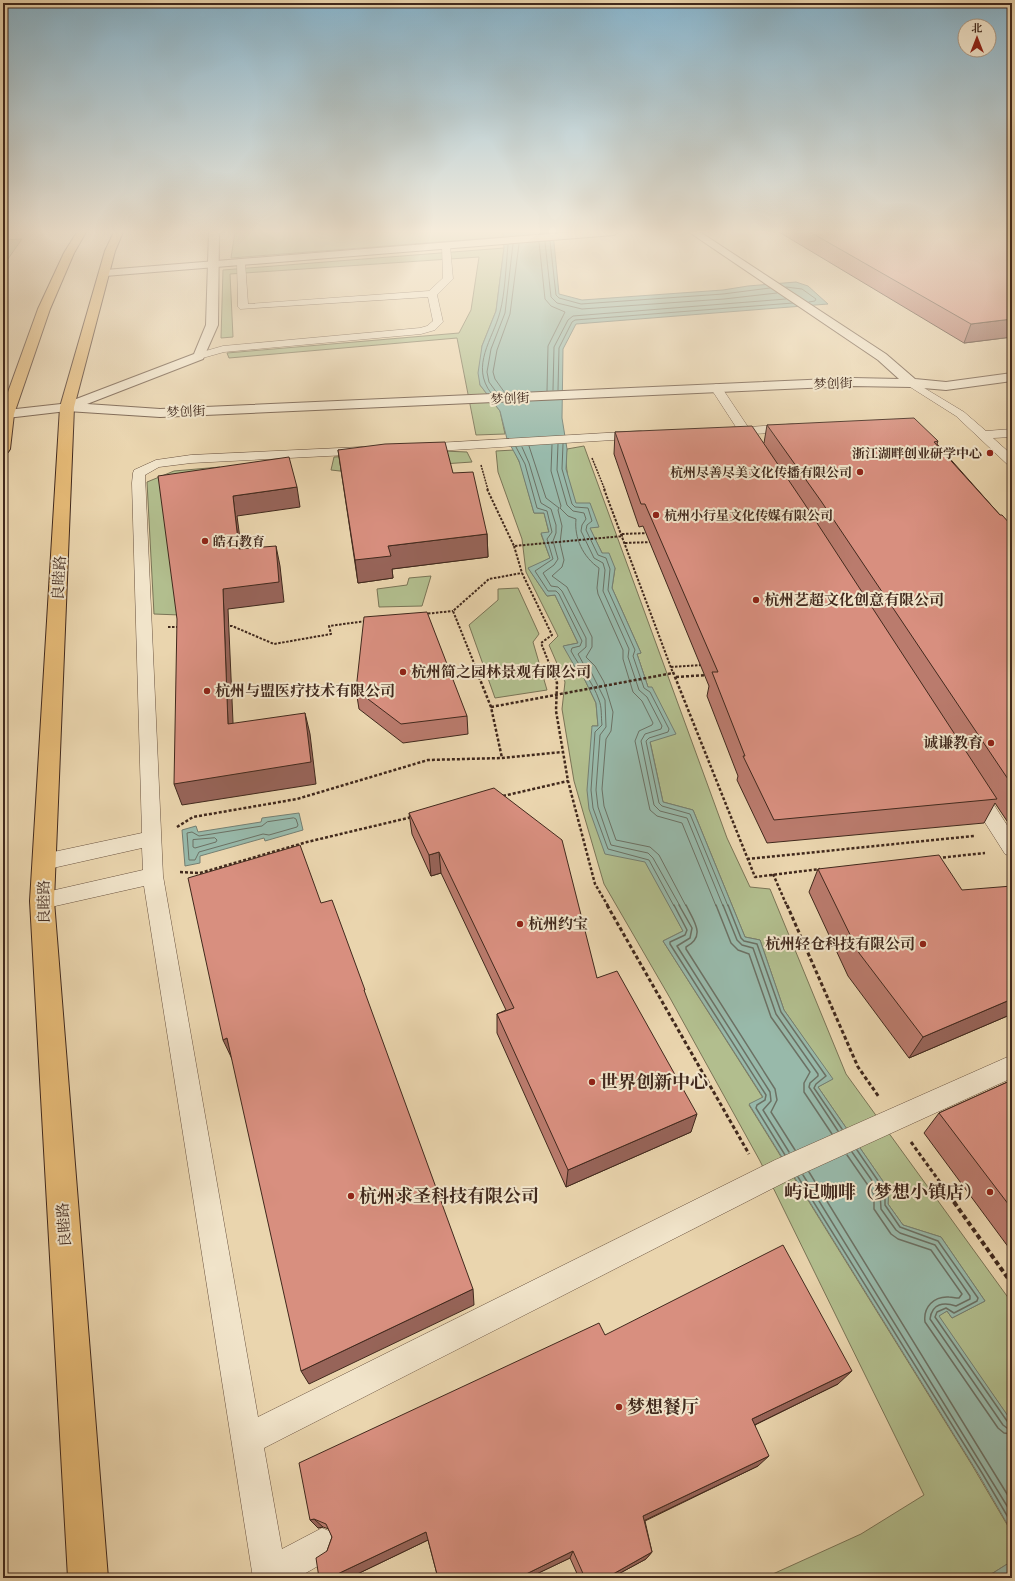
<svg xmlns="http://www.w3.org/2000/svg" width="1015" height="1581" viewBox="0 0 1015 1581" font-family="Vollkorn,'Noto Serif SC',serif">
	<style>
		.green { fill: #b2be8e; stroke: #7a7456 }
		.water { fill: #98b9aa; stroke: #757f72 }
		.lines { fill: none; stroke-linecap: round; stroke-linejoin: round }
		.shore-far1 { stroke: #6c7164; stroke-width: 1 }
		.shore { stroke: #6c7164; stroke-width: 1.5 }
		.service-casing { stroke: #6b5441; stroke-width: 1 }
		.minor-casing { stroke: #6b5441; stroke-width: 2 }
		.tertiary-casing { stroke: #6b5441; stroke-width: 2 }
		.primary-casing { stroke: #41291d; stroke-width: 2 }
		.path-far4 { stroke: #41291d; stroke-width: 1.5; stroke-dasharray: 2 1; stroke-linecap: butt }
		.path-far3 { stroke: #41291d; stroke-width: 2; stroke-dasharray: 2.5 1.5; stroke-linecap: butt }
		.path-far2 { stroke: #41291d; stroke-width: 2.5; stroke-dasharray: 3 2; stroke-linecap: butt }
		.path-far1 { stroke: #41291d; stroke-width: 3; stroke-dasharray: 4 2.5; stroke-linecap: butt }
		.path { stroke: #41291d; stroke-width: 4; stroke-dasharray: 5 3; stroke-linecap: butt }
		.service { fill: #f1e4ca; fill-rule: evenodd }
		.minor { fill: #f1e4ca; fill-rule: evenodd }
		.tertiary { fill: #f1e4ca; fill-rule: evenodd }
		.primary { fill: #e5ba77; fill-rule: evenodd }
		.wall { fill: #ba7b6d; stroke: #41291d }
		.shaded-wall { fill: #976459; stroke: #41291d }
		.building { fill: #d88f7f; stroke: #41291d }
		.poi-dot { fill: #8f2418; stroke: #f1e4ca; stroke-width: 1.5 }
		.labels { text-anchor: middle; stroke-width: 4; stroke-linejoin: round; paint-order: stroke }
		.far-street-label { font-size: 13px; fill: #41291d; stroke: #f1e4ca }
		.far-poi-label { font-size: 13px; font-weight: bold; fill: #41291d; stroke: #f1e4ca; text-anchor: end }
		.street-label { font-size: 15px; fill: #41291d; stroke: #f1e4ca }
		.poi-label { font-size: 15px; font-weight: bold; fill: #41291d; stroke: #f1e4ca; text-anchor: start }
		.near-poi-label { font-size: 18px; font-weight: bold; fill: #41291d; stroke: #f1e4ca; text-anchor: start }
	</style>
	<rect width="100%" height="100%" fill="#ead5ae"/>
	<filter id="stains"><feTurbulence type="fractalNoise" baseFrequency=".005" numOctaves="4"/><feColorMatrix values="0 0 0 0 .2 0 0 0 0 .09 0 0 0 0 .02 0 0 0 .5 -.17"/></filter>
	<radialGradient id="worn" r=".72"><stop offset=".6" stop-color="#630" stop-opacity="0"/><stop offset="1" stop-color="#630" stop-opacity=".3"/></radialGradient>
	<path class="green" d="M235 232H503L504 237 231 258Z
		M22 239 3 266V240Z
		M504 248 496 311 482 346 480 385 500 411 505 434 476 435 457 338 229 358 227 353 459 333 471 310 479 257 230 274 233 337 221 338 223 270Z
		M584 446 727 838 750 887 770 889 846 1074 1012 1303V1422L938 1316 947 1311 952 1318 985 1301 941 1237 903 1225 888 1204 889 1190 818 1087 832 1079 784 1010 760 940 745 937 693 810 663 802 650 741 675 733 648 687 637 654 641 653 612 588 615 568 602 553 589 527H598C591 519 582 512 576 504 569 493 564 461 567 449Z
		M514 450 521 466 534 513H544L549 533 541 534 550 558 529 569 547 596 555 595 578 643 564 646 582 674 596 703 598 726H592L646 861 683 931 663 941 763 1098 749 1105 972 1465 1012 1533V1561L985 1578H764L861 1534 924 1495 760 1161 670 998 604 884 574 781 562 709 565 682 549 645 558 636 526 572 522 539 498 472 496 451Z
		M443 451 467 452 472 462 340 471 331 470 334 457Z
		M220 467 228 484 180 615 154 614 147 482 174 471Z
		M431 576 422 606 379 607 377 589 407 585 409 578Z
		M518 588 539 634 533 642 547 690 495 698 469 625 498 600V589Z"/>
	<path class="water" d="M503 232H553L559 294 582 300 723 290 748 286 796 282 808 286 828 304 576 324 563 349 562 418 567 449 566 469 576 503H590L599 527 590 528 602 553H609L615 568 612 588 641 653 637 654 648 687H652L676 734 650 742 663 802 693 810 745 937 760 940 784 1010 833 1079 818 1087 889 1190 888 1204 903 1225 941 1237 985 1301 952 1318 947 1311 939 1316 1012 1422V1532L979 1475 749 1104 763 1097 663 941 683 931 645 862 605 854 589 809 587 790 592 726H598L596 703 582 674H579L563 646 578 643 555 595 547 596 528 568 550 558 541 533 549 532 544 513H534L519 461 507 439 500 411 480 385 478 373 482 346 496 311 504 248Z
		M299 813 303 830 265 841 264 838 200 856V863L185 866 182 830 196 826 198 832 261 822 262 818Z
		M1012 1561V1578H985Z"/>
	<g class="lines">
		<path class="shore-far1" d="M550 241 556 295 559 298 581 304 723 294 770 288
			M539 242 545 299 551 306 565 312 548 346 547 391
			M545 242 551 297 557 303 582 309 724 299 777 293
			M786 287 802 289 816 299 815 301 809 302
			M553 390 554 347 568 320 573 316 786 299
			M558 390 559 348 572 322 575 320 793 303
			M491 393C470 366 493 339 500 312 505 294 506 265 508 245
			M497 393 489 382 487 372 491 349 505 313 513 244
			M505 393 495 379 493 372 497 350 510 314 519 244
			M558 444 557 470 567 505 573 511 584 513 586 519 582 525 581 531 594 558 603 563 605 570 603 591 629 649 628 657 639 690 647 697 662 726 661 729 645 734 641 741 654 805 660 811 687 818 723 906
			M563 444 562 469 572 504 575 507 588 508 592 521 587 525 586 530 598 555 606 558 610 569 608 590 635 650 633 656 644 688 650 692 669 729 668 732 649 738 646 741 659 803 662 806 690 814 728 906
			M552 445 551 471 561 506 560 508 568 516 576 519C574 538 583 557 599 568L597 588 598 594 623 650V659L633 692 642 701 653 723 652 725 639 731 635 741 650 810 657 816 682 823 716 906
			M529 446 546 498 559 508 558 510 562 526 560 543 564 560 562 567 552 576 567 587 592 637V647L586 657 595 666 604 682 613 712 611 731 606 739 602 789 604 806 616 840 650 847 659 855 686 906
			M516 447 525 464 537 508 547 511 552 532 547 539 553 559 535 571 548 591H556L559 594 582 641 580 646 572 648 571 651C580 668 593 682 599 700 602 707 601 717 602 725L595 732 591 790 593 808 608 849 649 860 674 906
			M522 447 529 463 541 503 551 509 556 525V533L553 541 558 559 554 565 543 573 551 586 558 587 562 591 586 638V647L578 654 584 665 590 670 605 700 606 727 600 735 596 790 598 807 611 845 648 853 653 858 680 906
			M294 818 296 819 298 825 297 827 269 835 263 834 199 852 195 860H189L187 833 192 832 199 836 262 826 267 822Z
			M215 838 217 840 216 842 195 848 193 847V840Z"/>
		<path class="shore" d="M674 905 687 930 685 935 670 942V944L766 1095 765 1100 757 1105 756 1108 785 1155
			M679 905 692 928 690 938 677 946 770 1092 771 1101 763 1110 789 1152
			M686 905C693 920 707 936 686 947V949L775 1089 777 1100 771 1112 795 1150
			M716 905 731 943 738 950 749 954 771 1017 810 1072 804 1083V1092L832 1134
			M723 905 737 940 742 945 753 948 776 1014 818 1074V1076L810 1083 809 1087 838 1131
			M728 905 741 938 744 941 757 944 781 1012 826 1076 816 1084 814 1088 842 1129
			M857 1150 885 1191V1205L900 1227 938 1241 978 1298 977 1301 954 1313 946 1308 937 1312 935 1317 1007 1421 1012 1423
			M852 1152 880 1192 881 1209 896 1230 900 1233 935 1245 970 1296V1299L956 1306C944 1302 932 1303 930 1319L1003 1425 1007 1428H1012
			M847 1155 874 1194V1209L891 1234 898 1239 931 1250 962 1294 959 1298C955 1298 952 1297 949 1297 934 1296 923 1307 925 1322L998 1428 1004 1433 1012 1434
			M809 1172 1012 1502
			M803 1175 1012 1514
			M798 1177 982 1473 1012 1524"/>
		<defs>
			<path id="service" d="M446 243 450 246 453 279 437 295 443 322 435 330 421 334 224 352 199 359 194 356 195 354 223 346 420 328 427 326 433 321 428 297 240 309 238 307 237 262 238 260 241 259 245 262 248 304 429 291 443 278 442 246Z
				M911 380 964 412 986 431 1012 429V437L993 438 1012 455V466L1008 465 956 416 907 385 905 383Z
				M716 384 720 385 748 427 793 424 797 425 799 428 797 431 793 432 752 434 756 439 754 442H746L741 434H726L724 431 726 428 736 427 710 387Z
				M641 431 645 432 647 435 645 438 420 452 416 451 414 448 416 445 420 444Z
				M363 447 367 448 369 451 367 454 191 463 159 467 145 475 163 876 258 1417 775 1160 1012 1055V1078L793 1178 264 1448 282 1549 322 1528 334 1533 339 1545 334 1557 297 1578H253L144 886 42 909 35 907 31 901 35 895 42 893 143 870 142 848 44 870 37 868 34 862 37 856 44 854 142 833 132 483 133 473 134 470 156 460 191 455Z
				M975 784 982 786 1012 833V857L1005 854 965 791 968 786Z"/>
			<path id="minor" d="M574 232H618L614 235 105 276 100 273 105 270Z"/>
			<path id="tertiary" d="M209 232H219L218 325 203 359 87 404 160 409 853 378 899 379 878 360 689 232H700L886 354 915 379 946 382 1012 373V381L946 390 911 387 853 386 160 417 67 411 7 418 3 417V411L7 410 70 403 71 401 194 354 206 325Z"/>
			<path id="primary" d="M77 232H86L74 253 50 309 14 414 10 449 8 452 3 453V406L38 309 64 253Z
				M114 232H123L115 251 74 407 54 901 108 1578H68L30 901 60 407 105 251Z"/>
		</defs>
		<use href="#service" class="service-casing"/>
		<use href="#minor" class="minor-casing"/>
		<use href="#tertiary" class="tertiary-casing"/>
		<use href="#primary" class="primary-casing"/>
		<path class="path-far4" d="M592 458 605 490
			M481 465 488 490"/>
		<path class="path-far3" d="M487 489 514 546 623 536
			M604 489 673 673
			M622 534 648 533
			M625 543 651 542
			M514 546 522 573 552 635 541 643 553 673
			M424 614 453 611
			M226 626H232L274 644 331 634 329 626 366 621
			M168 627H179
			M671 667 702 665
			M478 673 453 611 489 579 522 573"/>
		<path class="path-far2" d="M477 672 491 707 502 758
			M553 672 557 683 556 711 568 781 595 884 608 906
			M673 672 755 877 820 869
			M676 677 707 675
			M491 707 673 673
			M503 796 568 781
			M177 827 193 817 297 799 428 760 502 758 563 752
			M938 858 985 853
			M747 859 974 836
			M180 872 200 873 307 842 412 817
			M773 874 787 906"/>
		<path class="path-far1" d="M607 905 749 1154
			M787 905 858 1067 879 1097
			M911 1142 955 1203"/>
		<path class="path" d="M954 1202 1012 1284"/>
		<use href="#service" class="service"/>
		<use href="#minor" class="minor"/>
		<use href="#tertiary" class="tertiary"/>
		<use href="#primary" class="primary"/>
	</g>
	<path class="wall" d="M779 232H1012V337L964 343Z
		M767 425 938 441 937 444 1000 515 1012 526V820L1007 821 995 803 984 823 767 843 737 780 738 776 707 696 709 686 643 526 639 527 614 454 615 432 764 443Z
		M338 450 453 473 487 534 488 557 392 569 393 578 358 583Z
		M356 690 467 716 468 734 403 743 359 709Z
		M409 813 597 978 691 1132 566 1187 497 1033V1014L506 1010 441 873 431 876 412 834Z
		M818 869 1012 1014 909 1058 848 976 809 892Z
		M1012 1080V1252L924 1133 939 1113Z
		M605 1335 838 1384 755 1425 758 1466 645 1521 652 1552 646 1559 611 1578H579L570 1558 528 1578H438L428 1540 349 1578H319L327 1551 332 1537 329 1529 323 1527 318 1528 310 1520Z"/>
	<path class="shaded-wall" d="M1012 319V337L964 343 971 324Z
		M297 487 300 507 237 516 244 569 239 549 233 496Z
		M487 534 488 557 392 569 393 578 358 583 355 560 388 546Z
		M276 546 280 566 284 602 228 609 234 745 228 724 223 589Z
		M305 713 310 734 316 784 182 805 174 784Z
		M439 852 441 873 431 876 429 855Z
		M1012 999V1014L909 1058 923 1037Z
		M227 1038 233 1061 223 1040Z
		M697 1114 691 1132 566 1187 568 1170Z
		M473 1289 474 1305 309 1384 301 1371Z
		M852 1371 838 1384 742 1431 752 1419Z
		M769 1456 758 1466 637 1524 643 1516Z
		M314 1519 323 1527 318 1528 310 1520Z
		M426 1532 430 1539 349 1578H329Z
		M573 1551 570 1558 528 1578H518Z
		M652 1552 646 1559 611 1578H606Z"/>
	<path class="building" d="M810 232H1012V319L971 324Z
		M914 418 938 441 934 442 1000 515H1002L1012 526V785L821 501 767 425Z
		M752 426 804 503 997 799 774 820 743 756H745L712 672H718L645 504H641L615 432Z
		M445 442 453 473 473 472 487 534 388 546 391 556 355 560 338 450 385 444Z
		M289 457 297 487 233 496 239 549 276 546 279 582 223 589 228 724 305 713 311 762 174 784 177 619 158 476Z
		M427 612 467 716 401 724 356 690 364 617Z
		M494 788 562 840 597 978 617 971 697 1114 568 1170 497 1014 514 1008 439 852 429 855 409 813Z
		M300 845 321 903 332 900 365 990H364L473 1289 301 1371 227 1038 223 1040 188 878Z
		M939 855 962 890 1012 886V999L923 1037 859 953 818 869Z
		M1012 1080V1209L939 1113Z
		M783 1245 852 1371 752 1419 769 1456 643 1516 652 1552 606 1578H585L573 1551 518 1578H438L426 1532 329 1578H319L316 1558 327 1551 332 1537 326 1524 314 1519 310 1520 299 1463 599 1323 605 1335Z"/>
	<linearGradient id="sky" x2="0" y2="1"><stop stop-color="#88b6cf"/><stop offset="0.51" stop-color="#f6ecdb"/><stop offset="1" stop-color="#f6ecdb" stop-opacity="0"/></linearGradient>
	<rect width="1015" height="454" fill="url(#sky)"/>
	<g class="poi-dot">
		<circle cx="990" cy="453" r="4"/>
		<circle cx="860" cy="472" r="4"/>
		<circle cx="656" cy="515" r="4"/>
		<circle cx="205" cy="541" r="4"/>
		<circle cx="756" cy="600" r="4"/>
		<circle cx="403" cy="672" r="4"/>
		<circle cx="207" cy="691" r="4"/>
		<circle cx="991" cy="743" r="4"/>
		<circle cx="520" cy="924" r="4"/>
		<circle cx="923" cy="944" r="4"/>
		<circle cx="592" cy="1082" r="4"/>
		<circle cx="990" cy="1192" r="4"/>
		<circle cx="351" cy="1196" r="4"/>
		<circle cx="619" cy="1407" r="4"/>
	</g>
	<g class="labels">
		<g class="far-street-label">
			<text transform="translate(833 383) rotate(-2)" y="5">梦创街</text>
			<text transform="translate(510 398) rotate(-3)" y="5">梦创街</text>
			<text transform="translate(186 411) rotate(-3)" y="5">梦创街</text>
		</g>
		<g class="far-poi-label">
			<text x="982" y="458">浙江湖畔创业研学中心</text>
			<text x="852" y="477">杭州尽善尽美文化传播有限公司</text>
			<text x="664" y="520" text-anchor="start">杭州小行星文化传媒有限公司</text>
			<text x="213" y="546" text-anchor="start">皓石教育</text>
		</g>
		<g class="street-label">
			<text transform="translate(59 578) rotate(-87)" y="5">良睦路</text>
			<text transform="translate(44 902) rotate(-90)" y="5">良睦路</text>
			<text transform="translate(64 1225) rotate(-94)" y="5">良睦路</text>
		</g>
		<g class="poi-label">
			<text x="764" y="605">杭州艺超文化创意有限公司</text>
			<text x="411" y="677">杭州简之园林景观有限公司</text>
			<text x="215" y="696">杭州与盟医疗技术有限公司</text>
			<text x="983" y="748" text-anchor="end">诚谦教育</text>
			<text x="528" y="929">杭州约宝</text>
			<text x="915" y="949" text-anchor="end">杭州轻仓科技有限公司</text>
		</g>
		<g class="near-poi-label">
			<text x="600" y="1088">世界创新中心</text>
			<text x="982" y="1198" text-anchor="end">屿记咖啡（梦想小镇店）</text>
			<text x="359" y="1202">杭州求圣科技有限公司</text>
			<text x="627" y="1413">梦想餐厅</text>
		</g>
	</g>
	<rect width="1015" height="1581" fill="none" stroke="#ead5ae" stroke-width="16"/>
	<rect x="4" y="4" width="1007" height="1573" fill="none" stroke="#41291d" stroke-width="2"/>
	<rect x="8" y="8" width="999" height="1565" fill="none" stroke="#41291d"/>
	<g transform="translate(977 38)"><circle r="19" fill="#f1e4ca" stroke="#ab9985"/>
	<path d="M0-3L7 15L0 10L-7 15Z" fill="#8f2418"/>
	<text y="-6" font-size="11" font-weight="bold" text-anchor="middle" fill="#41291d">北</text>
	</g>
	<rect width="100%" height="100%" filter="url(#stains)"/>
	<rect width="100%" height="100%" fill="url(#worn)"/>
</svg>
